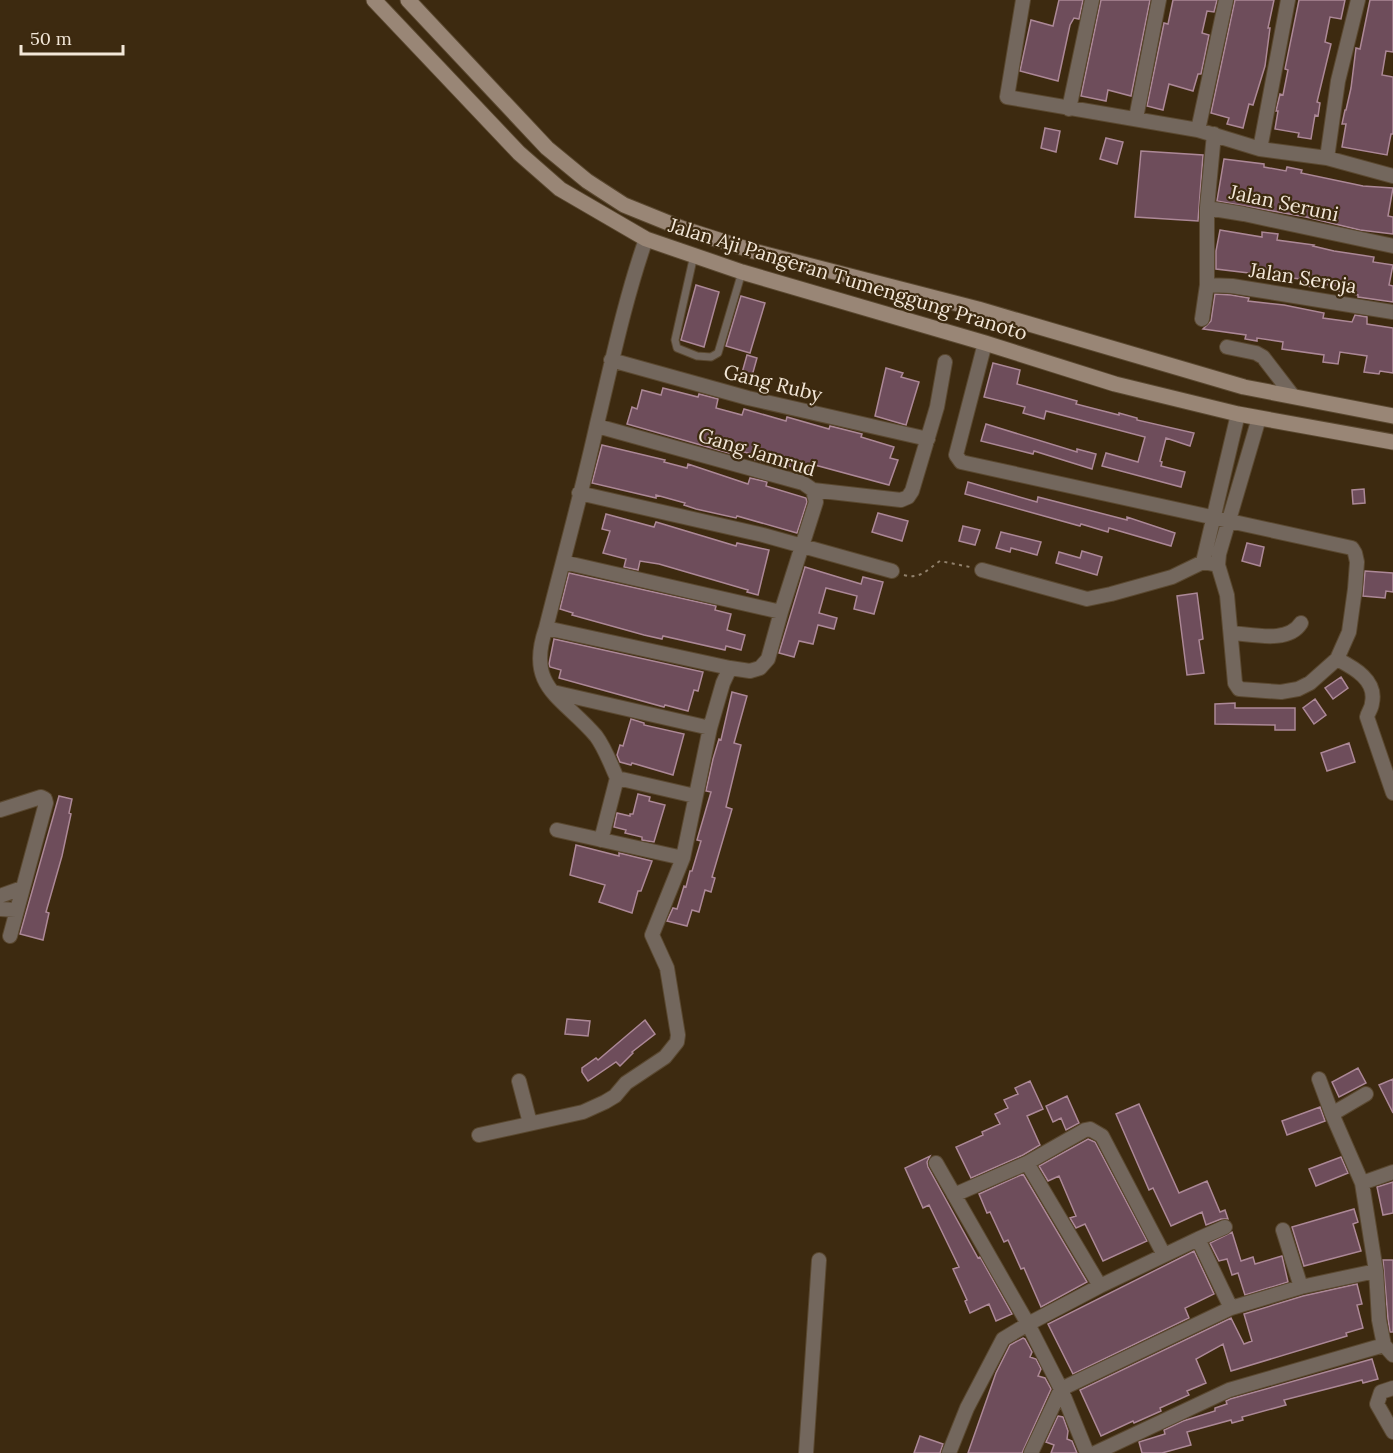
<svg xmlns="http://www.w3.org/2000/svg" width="1393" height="1453" viewBox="0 0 1393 1453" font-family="Lora,serif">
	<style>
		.building { fill: #6e4d5b; stroke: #ac8897; stroke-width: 1.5 }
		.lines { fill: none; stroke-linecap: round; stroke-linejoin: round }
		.service-casing { stroke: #5a4830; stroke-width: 9 }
		.minor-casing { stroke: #5a4830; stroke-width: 16 }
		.secondary-casing { stroke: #5a4830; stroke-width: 17 }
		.path { stroke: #91816c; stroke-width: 2; stroke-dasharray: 3 4.5; stroke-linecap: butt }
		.service { stroke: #73675d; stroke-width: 7 }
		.minor { stroke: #73675d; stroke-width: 14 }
		.secondary { stroke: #998676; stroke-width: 15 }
		.labels { text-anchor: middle; stroke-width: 4.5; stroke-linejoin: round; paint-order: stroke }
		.street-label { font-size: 20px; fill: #f3e7d8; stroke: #3d2a10 }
	</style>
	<rect width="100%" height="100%" fill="#3d2a10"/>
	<path class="building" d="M1059 0H1083L1079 19 1074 18 1070 25 1058 81 1020 71 1031 20 1053 26Z
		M1101 0H1150L1131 96 1108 90 1106 101 1081 96Z
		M1173 0H1217L1214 12 1207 11 1202 33 1209 35 1201 74H1198L1193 91 1169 84 1163 110 1147 106 1164 23 1168 24Z
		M1235 0H1274L1268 28H1270L1265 66 1253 105 1249 104 1243 128 1227 124 1229 118 1211 113Z
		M1299 0H1345L1341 19 1330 17 1325 42 1331 44 1317 102 1320 103 1318 116 1315 115 1311 139 1298 137 1299 133 1275 129 1278 111H1276L1280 94 1283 95 1288 70 1285 69Z
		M1370 0H1393V52L1386 51 1382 75 1393 77V134H1391L1387 155 1342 147 1346 124H1342L1345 110H1346L1351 88 1356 48 1360 49Z
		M1045 128 1060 131 1056 152 1041 148Z
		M1106 138 1123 142 1117 164 1100 159Z
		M1141 151 1203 155 1198 221 1135 217Z
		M1224 159 1264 164V167L1286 171 1287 167 1302 170 1301 173 1363 186 1393 188 1388 216 1393 217V234L1360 230 1306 217 1217 201Z
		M1220 230 1262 237V232L1278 234 1277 240 1314 245 1313 246 1334 251 1374 257 1373 262 1393 265 1389 285 1393 286V302L1358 297V295L1336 291 1337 286 1314 283 1313 287 1299 285 1300 279 1216 269V251Z
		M696 285 719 292 704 347 681 340Z
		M1215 294 1231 295 1249 298 1248 301 1284 305 1324 313 1323 318 1352 322 1355 315 1367 317V324L1393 328V373L1380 371 1379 374 1364 372 1367 356 1340 352 1338 364 1323 362 1324 355 1282 349 1283 342 1257 338V341L1245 339 1246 335 1203 329 1211 321Z
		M741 296 765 303 750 353 726 346Z
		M747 355 757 358 750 383 740 380Z
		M993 363 1020 370 1017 384 1077 401 1076 404 1119 415V413L1137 418V420L1194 433 1190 446 1166 438 1160 461 1162 462 1161 466 1185 472 1181 487 1102 466 1106 453 1138 462 1145 437 1046 411 1044 419 1023 413 1025 407 984 397Z
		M886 368 903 373 901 377 919 382 906 425 875 416Z
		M663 388 698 397 699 394 718 399 716 408 742 415 744 409 786 421 787 417 829 429 830 426 862 434 861 437 894 447 890 458 898 460 889 485 811 464 809 471 773 462 772 465 755 460V455L730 448 729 453 627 424 632 407 637 409 642 390 661 395Z
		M986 424 1077 452V449L1096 454 1092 469 1034 451 1033 454 981 441Z
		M602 445 665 460 664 462 687 468 688 464 748 484 750 478 767 482 766 486 806 498 807 502 797 533 737 516 736 518 696 509 684 505 685 503 656 495V498L592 483Z
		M968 482 1037 502 1038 497 1127 520V517L1175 533 1171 546 1109 528 1108 532 1081 524 1080 526 965 494Z
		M1364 489 1365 503 1353 504 1352 490Z
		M878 513 908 521 902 541 872 532Z
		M606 514 654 527 656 522 736 546 737 543 769 550 758 595 747 592 748 590 659 564 640 561 638 570 624 567 626 559 603 553 610 531 602 529Z
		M963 526 980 530 975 545 959 541Z
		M1001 532 1041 542 1037 555 1011 548 1010 552 996 548Z
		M1247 543 1264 547 1260 566 1242 561Z
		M1082 551 1102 557 1097 575 1056 563 1059 552 1080 558Z
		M805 567 861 584 863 577 883 582 874 614 854 609 857 596 826 588 819 613 837 618 834 629 818 625 813 644 799 641 794 657 779 653Z
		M1365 571 1393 573V592L1386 591 1385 598 1363 596Z
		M569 573 716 606 715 610 731 614 727 630 745 635 741 650 726 646 725 650 663 636 662 639 644 635 572 615 573 613 560 609Z
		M1197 593 1203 639 1199 640 1204 673 1187 675 1177 596Z
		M554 639 703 672 698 691 694 690 688 711 665 705 664 707 559 678 561 670 550 667 549 664Z
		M1341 677 1348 688 1333 699 1325 688Z
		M732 692 747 696 734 743 741 745 726 807 732 809 712 877 715 878 711 892 705 890 699 912 692 910 687 926 667 921 673 908 677 909 684 886 686 887 690 871H692L701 841 697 840 711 792 706 791 713 759 719 739 721 740Z
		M1315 699 1326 715 1314 724 1303 708Z
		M1235 703V708H1295V730H1275V725L1215 724V704Z
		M631 719 644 723V725L684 734 673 775 632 763 631 765 620 762 617 755 620 745 623 746Z
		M1349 743 1355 762 1327 771 1321 753Z
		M638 794 650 797 649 801 665 805 654 842 642 840V837L625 833 626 830 614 827 617 813 630 816V814H633Z
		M59 796 72 799 69 813 71 814 62 856 46 912 49 913 43 940 20 934Z
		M576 845 619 856V853L652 861 641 891H638L632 913 599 902 605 885 570 875Z
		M567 1019 590 1021 588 1036 565 1034Z
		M645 1020 655 1034 632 1052 633 1053 620 1066 616 1062 588 1081 582 1072V1068L596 1058 598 1060Z
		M1358 1068 1366 1083 1339 1097 1332 1082Z
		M1393 1079V1113L1379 1085Z
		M1030 1081 1043 1109 1027 1116 1040 1145 1023 1155 971 1178 956 1147 983 1135 982 1132 1000 1124 995 1114 1008 1108 1004 1100 1018 1094 1015 1088Z
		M1067 1096 1079 1123 1066 1130 1061 1118 1053 1122 1046 1106Z
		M1139 1104 1179 1193 1207 1181 1220 1212 1225 1210 1228 1219H1221L1206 1225 1202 1212 1171 1226 1153 1188 1149 1190 1116 1114Z
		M1320 1107 1325 1121 1287 1135 1282 1121Z
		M1088 1139 1095 1142 1147 1241 1103 1261 1085 1224 1076 1228 1070 1218 1076 1216 1059 1176 1048 1181 1039 1166Z
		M930 1156 927 1162 928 1167 978 1258 980 1257 1012 1314 996 1321 989 1304 970 1313 965 1301 967 1300 953 1269 959 1267 929 1205 923 1208 905 1168Z
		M1341 1157 1348 1173 1316 1186 1309 1169Z
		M1023 1174 1087 1282 1041 1307 1024 1268 1021 1269 1008 1240 1004 1242 990 1212 987 1213 979 1194Z
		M1393 1182V1213L1383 1215 1377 1187Z
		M1354 1209 1358 1222 1353 1224 1361 1251 1304 1266 1292 1227Z
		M1232 1232 1241 1261 1253 1257 1255 1264 1282 1256 1288 1282 1245 1295 1238 1273 1232 1275 1227 1259 1219 1261 1210 1243Z
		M1194 1251 1214 1294 1185 1308 1189 1318 1073 1374 1048 1324Z
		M1383 1260H1393V1332H1390L1388 1319Z
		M1357 1284 1362 1304 1357 1305 1363 1328 1346 1333 1347 1336 1231 1371 1223 1344 1196 1359 1206 1383 1187 1391 1189 1395 1160 1408 1161 1411 1134 1423 1133 1421 1101 1436 1080 1390 1231 1318 1244 1344 1252 1341 1244 1314 1303 1296Z
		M1023 1338 1025 1339 1032 1352 1030 1357 1036 1359 1041 1369 1038 1376 1045 1378 1051 1389 1022 1453H968L996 1373 1010 1345Z
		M1372 1359 1378 1379 1363 1383 1362 1380 1284 1400 1286 1405 1242 1417 1243 1420 1232 1423 1231 1420 1187 1432 1191 1445 1162 1453H1142L1139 1442 1165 1434 1164 1430 1183 1421 1215 1411V1408L1227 1404 1226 1401 1230 1399Z
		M1058 1416 1063 1417 1068 1431 1067 1439 1072 1441 1077 1453H1051L1054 1445 1046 1442Z
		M920 1436 943 1444 940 1453H914Z"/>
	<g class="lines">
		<defs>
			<path id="service" d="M694 255 675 340 677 348 697 356 711 357 718 353 742 272"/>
			<path id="minor" d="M1023 0 1007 97 1198 130 1260 149 1288 0
				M1069 109 1092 0
				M1136 118 1159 0
				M1198 130 1226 0
				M1260 149 1327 158 1393 176
				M1327 158 1338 81 1358 0
				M1207 208 1244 214 1393 246
				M646 239C625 299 612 362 597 424 582 492 563 560 546 628 525 688 563 697 596 736 605 748 611 765 617 778L695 796
				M1207 285 1232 286 1393 312
				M1202 319 1207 285V208L1214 134
				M985 343 956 455 961 462 1352 548 1355 553 1357 562 1355 589 1349 632 1337 659 1310 683 1298 689 1281 692 1239 689 1235 683 1227 595 1218 565 1219 554 1259 418
				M1227 347 1256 353 1263 357 1293 396
				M611 360 748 398 928 439
				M597 426 803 483 813 490 901 500 908 497 912 491 937 407 945 362
				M579 493 763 535 892 571
				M563 562 781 612
				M1203 562 1238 414
				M982 570 1087 599 1111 594 1172 577 1203 562 1218 565
				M546 628 730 668
				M1231 633C1252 634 1288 644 1301 623
				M1337 659C1354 668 1377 680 1372 703 1372 708 1368 712 1367 717L1393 793
				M553 692 710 728
				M0 810 41 797 45 799 46 803 10 936
				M557 830 683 858
				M601 840 617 778
				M0 896 22 888
				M0 909 16 910
				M1319 1079 1332 1114 1362 1183 1393 1172
				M519 1081 530 1123
				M1332 1114 1366 1094
				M479 1135 583 1112 605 1102 615 1096 626 1083 665 1057 677 1042 678 1035 667 968 652 935 683 858 710 728 723 683 730 668 750 671 760 668 768 659 781 612 816 502 813 490
				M936 1163 1028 1324 1061 1389 1087 1453
				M1027 1163 1100 1286
				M1362 1183 1376 1271 1379 1320 1384 1345 1393 1355
				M954 1195 1027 1163 1085 1130 1090 1129 1102 1136 1164 1255
				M1283 1230 1301 1287
				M1198 1239 1231 1308
				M1393 1388 1381 1392 1377 1404 1393 1432
				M806 1453 819 1260
				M949 1453 967 1408 1003 1339 1028 1324 1100 1286 1198 1239 1225 1227
				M1031 1453 1061 1389 1231 1308 1301 1287 1376 1271
				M1095 1453 1229 1390 1384 1345"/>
			<path id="secondary" d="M374 0 519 153 560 189 646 239 742 272 985 343 1115 384 1238 414 1393 442
				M408 0 547 148 587 181 624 205 681 228 753 251 978 309 1244 387 1393 416"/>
		</defs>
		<use href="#service" class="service-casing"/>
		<use href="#minor" class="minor-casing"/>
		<use href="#secondary" class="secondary-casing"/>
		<path class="path" d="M904 575C920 580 928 569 940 561L970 567"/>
		<use href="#service" class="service"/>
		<use href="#minor" class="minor"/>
		<use href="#secondary" class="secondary"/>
	</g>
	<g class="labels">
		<g class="street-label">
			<text transform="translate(1284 203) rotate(12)" y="7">Jalan Seruni</text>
			<text transform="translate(1303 278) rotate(9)" y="7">Jalan Seroja</text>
			<text transform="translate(848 279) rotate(17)" y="7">Jalan Aji Pangeran Tumenggung Pranoto</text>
			<text transform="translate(773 383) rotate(14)" y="7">Gang Ruby</text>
			<text transform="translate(757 452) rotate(17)" y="7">Gang Jamrud</text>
		</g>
	</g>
	<path d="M21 45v9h102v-9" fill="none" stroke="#f3e7d8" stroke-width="3"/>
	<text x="30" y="45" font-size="18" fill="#f3e7d8" stroke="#3d2a10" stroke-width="4.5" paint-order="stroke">50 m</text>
</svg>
